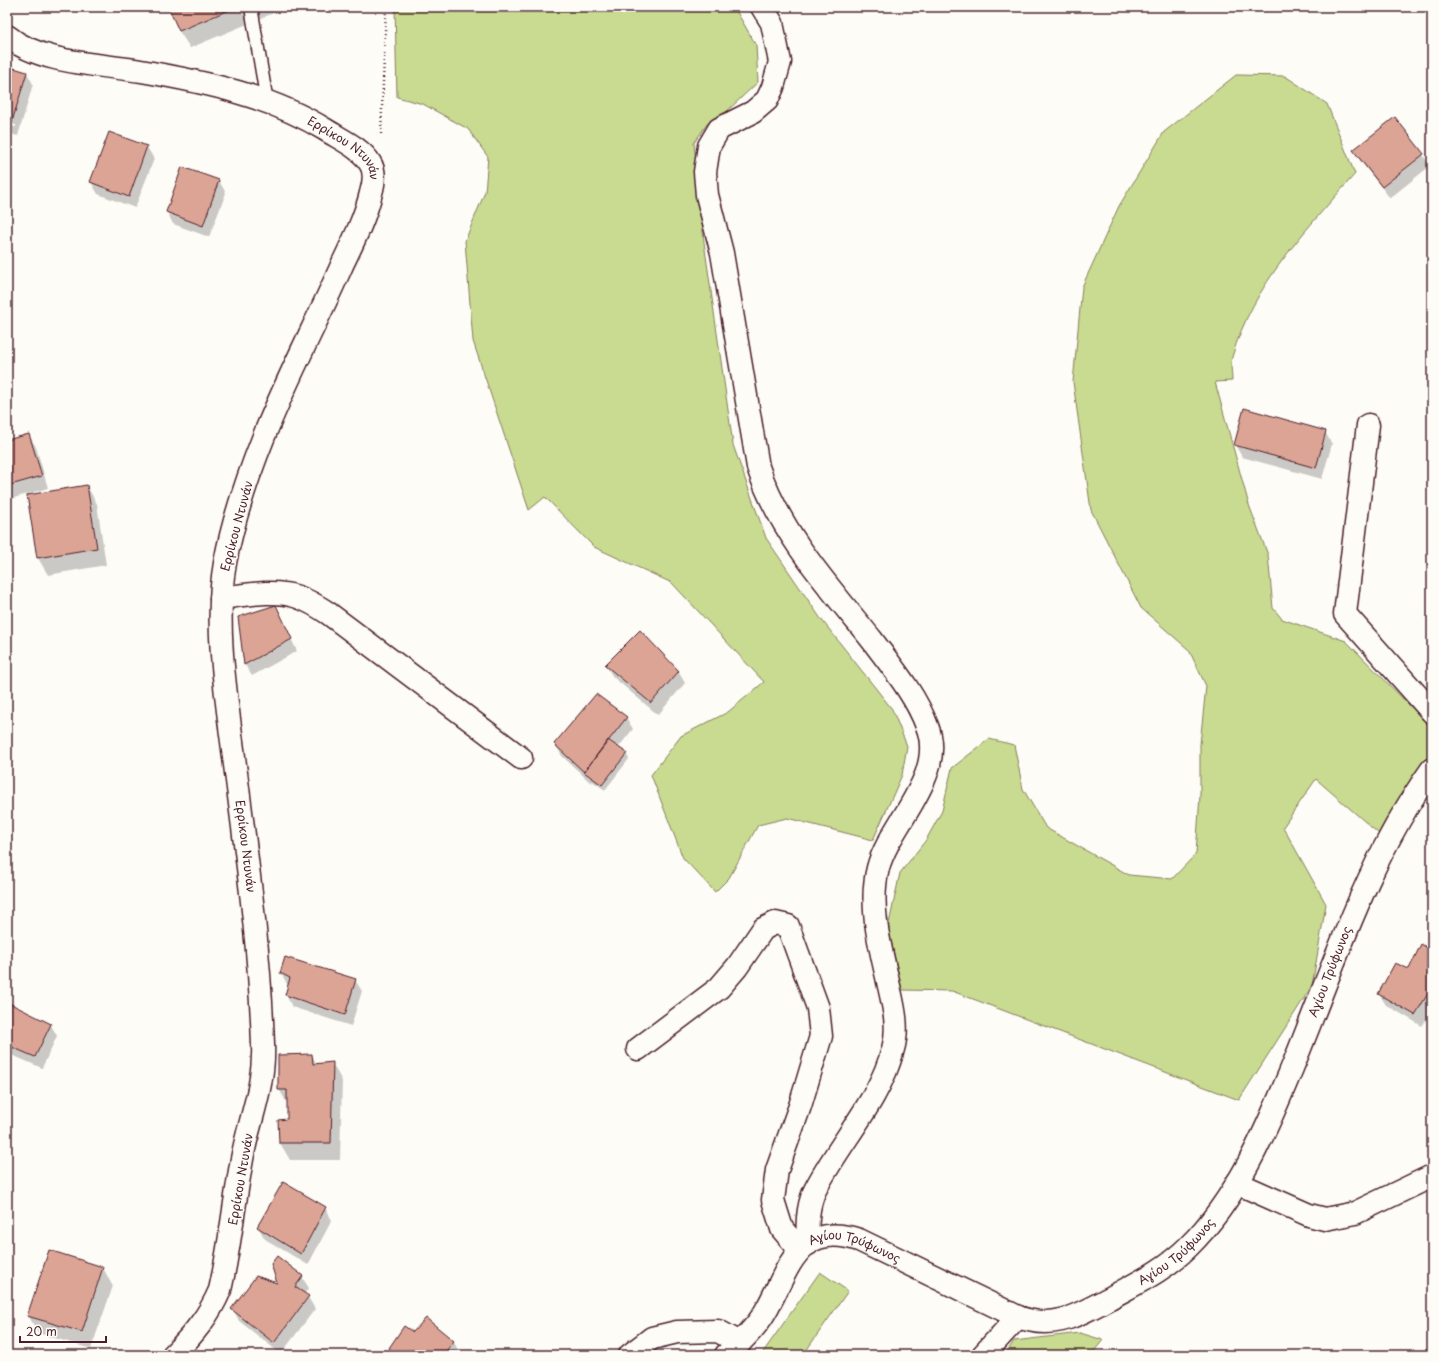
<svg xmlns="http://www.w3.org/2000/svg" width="1439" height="1362" viewBox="0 0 1439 1362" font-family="'Playpen Sans',sans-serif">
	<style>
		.green { fill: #c8db90; stroke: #897d5e }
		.shadow { fill: #0003 }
		.building { fill: #dca495; stroke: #4a1f2b }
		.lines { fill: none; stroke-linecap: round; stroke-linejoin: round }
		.service-casing { stroke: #4a1f2b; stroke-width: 15 }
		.minor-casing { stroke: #4a1f2b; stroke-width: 25 }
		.path { stroke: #4a1f2b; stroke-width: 2.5; stroke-dasharray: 1 3; stroke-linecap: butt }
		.service { stroke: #fdfcf7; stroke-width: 12 }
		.minor { stroke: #fdfcf7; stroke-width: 22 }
		.labels { text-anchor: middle; stroke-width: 3; stroke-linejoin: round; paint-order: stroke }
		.street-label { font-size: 12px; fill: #4a1f2b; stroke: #fdfcf7 }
	</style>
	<rect width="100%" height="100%" fill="#fdfcf7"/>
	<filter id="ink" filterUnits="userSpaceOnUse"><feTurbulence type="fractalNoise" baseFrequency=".025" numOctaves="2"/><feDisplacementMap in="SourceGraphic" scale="8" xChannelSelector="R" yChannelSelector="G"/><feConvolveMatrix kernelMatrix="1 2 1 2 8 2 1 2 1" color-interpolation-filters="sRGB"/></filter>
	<g filter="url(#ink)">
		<path class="green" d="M395 7H734L756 45 758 82 725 113 707 124 694 143 704 242 733 445 766 538 821 619 892 709 907 746 902 775 873 840 787 818 758 825 729 878 715 892 683 858 651 775 681 736 728 712 764 682 672 583 594 547 545 497 529 510 473 341 465 241 485 192 488 157 468 129 423 104 397 97Z
			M1236 75 1285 76 1327 104 1355 174C1307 229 1253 284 1232 357 1230 364 1232 373 1232 381L1215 382 1249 505 1268 555 1273 608 1282 619 1346 641 1432 728V757L1379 834 1316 779 1283 827 1326 904 1312 986 1239 1100 952 991 902 990 888 928 900 873 926 840 942 811 952 768 989 739 1014 745 1023 789 1046 828 1129 875 1172 879 1196 854 1200 795V744L1206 686 1189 650 1141 608 1091 510 1073 382 1082 287 1119 206 1164 132Z
			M820 1272 848 1291 803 1355H761Z
			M1080 1333 1103 1340 1091 1355H1005L1014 1341Z"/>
		<path class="shadow" d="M170 7H288L190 48 179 31Z
			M7 67 27 73 33 84 18 136 7 133V125L16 127V125L7 123Z
			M110 133 147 147 154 159 135 208 98 194 91 182Z
			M1354 151 1423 155 1430 166 1390 198 1361 162Z
			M183 168 219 181 226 193 209 237 173 224 167 212Z
			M1325 432 1332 444 1322 479 1242 457 1235 445Z
			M29 435 36 447 48 488 7 500V441Z
			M87 486 97 504 106 565 48 575 38 558Z
			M7 575 9 579 12 615H7Z
			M276 607 297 651 252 676 245 665 239 618Z
			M606 666 678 671 685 683 658 715 613 677Z
			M626 717 633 729 618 748 626 753 629 759 605 790 592 781 591 783 562 756 555 744Z
			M1432 951V1010L1422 1026 1386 1005 1379 994Z
			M281 973 355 980 362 991 351 1026 292 1007 286 995 288 986Z
			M7 1003 51 1025 57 1036 42 1068 7 1053Z
			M312 1055 317 1065 332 1063 342 1081 340 1160H290L280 1143 288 1120V1105L279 1089Z
			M325 1208 332 1220 308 1265 265 1239 258 1227Z
			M49 1251 103 1268 113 1286 91 1349 38 1333 28 1315Z
			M302 1277 309 1288 304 1294 308 1297 315 1309 281 1354 239 1321 233 1309 278 1285Z
			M426 1319 454 1342 460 1354 459 1355H394L391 1349 414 1333Z"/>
		<path class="building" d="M168 7H236L179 31Z
			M7 66 27 72 11 125 7 124Z
			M1395 117 1424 154 1382 187 1353 150Z
			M109 132 147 146 129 197 90 182Z
			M182 167 219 180 203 226 166 212Z
			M1244 408 1326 431 1316 468 1234 445Z
			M29 434 42 476 7 486V440Z
			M87 485 97 548 37 558 27 495Z
			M276 605 292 639 244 665 238 617Z
			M640 630 679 671 651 703 605 665Z
			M596 694 627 717 584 772 554 744Z
			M608 740 627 753 602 785 584 772Z
			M1421 944 1432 950V987L1415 1015 1378 994 1395 963 1409 969Z
			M285 957 356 979 345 1015 285 995 290 978 280 973Z
			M7 1002 51 1024 35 1057 7 1045Z
			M312 1054 313 1064 333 1062 331 1143H279L278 1120 287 1119V1090H278V1055Z
			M283 1182 326 1207 301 1254 257 1227Z
			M49 1250 103 1267 82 1332 27 1316Z
			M277 1256 303 1276 295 1287 309 1296 274 1343 231 1309 256 1276 277 1283 271 1264Z
			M426 1318 454 1341 443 1355H397L389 1348 404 1326 413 1332Z"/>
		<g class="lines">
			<defs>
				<path id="service" d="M251 7 267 102"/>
				<g id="minor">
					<path d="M762 7 772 23 780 62 773 87 767 100 753 112 719 129 709 146 705 172 707 195 722 253 758 467C780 533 829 587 872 640 892 667 915 694 927 726 947 776 890 823 878 868 869 903 879 943 887 977 892 1001 900 1025 893 1049 880 1101 837 1145 814 1192 807 1209 807 1226 808 1244"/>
					<path id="s1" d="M7 36C41 64 99 64 141 71 205 82 271 96 326 130 340 139 361 148 370 163 376 172 374 183 371 193 365 218 353 242 342 265 317 322 287 378 264 436 248 476 233 520 225 563 214 624 226 695 234 757 246 852 260 948 263 1045 265 1086 249 1120 242 1159 234 1203 230 1247 220 1290 209 1316 193 1335 173 1355"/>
					<path d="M1368 425 1345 614 1432 712"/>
					<path d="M221 598C245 595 275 589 298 597 309 601 319 607 328 613L521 758"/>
					<path d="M638 1049 719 988 737 967 763 929 775 923 788 926 818 1008 821 1036 800 1106 777 1170 773 1200 782 1229 800 1250"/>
					<path d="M1237 1183 1309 1215 1325 1219 1355 1213 1432 1176"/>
					<path d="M630 1355 652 1338 677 1332 718 1331 740 1343"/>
					<path id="s2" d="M726 1355C741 1342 755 1329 765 1312 789 1270 797 1220 859 1240L1018 1317C1054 1330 1076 1316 1108 1299 1135 1284 1165 1270 1188 1247 1237 1199 1266 1131 1292 1068 1334 966 1367 860 1432 769"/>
					<path d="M983 1355 1018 1317"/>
				</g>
			</defs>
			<use href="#service" class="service-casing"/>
			<use href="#minor" class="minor-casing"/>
			<path class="path" d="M381 134 386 7"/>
			<use href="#service" class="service"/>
			<use href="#minor" class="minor"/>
		</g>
	</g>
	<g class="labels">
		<g class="street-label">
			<text dy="4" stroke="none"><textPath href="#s1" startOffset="362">Ερρίκου Ντυνάν</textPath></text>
			<text transform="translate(237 526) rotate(-75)" y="4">Ερρίκου Ντυνάν</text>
			<text dy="4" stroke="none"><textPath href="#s1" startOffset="1106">Ερρίκου Ντυνάν</textPath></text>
			<text dy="4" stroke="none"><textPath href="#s2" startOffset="873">Αγίου Τρύφωνος</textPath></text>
			<text transform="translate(241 1179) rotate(-80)" y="4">Ερρίκου Ντυνάν</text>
			<text dy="4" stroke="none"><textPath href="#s2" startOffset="549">Αγίου Τρύφωνος</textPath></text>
			<text dy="4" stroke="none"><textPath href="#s2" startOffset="190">Αγίου Τρύφωνος</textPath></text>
		</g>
	</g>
	<rect width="1439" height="1362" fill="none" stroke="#fdfcf7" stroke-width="24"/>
	<rect x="12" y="12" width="1415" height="1338" fill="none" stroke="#4a1f2b" stroke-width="1.5" filter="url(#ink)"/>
	<path d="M20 1336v6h86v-6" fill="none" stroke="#4a1f2b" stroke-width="2"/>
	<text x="26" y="1336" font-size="12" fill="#4a1f2b" stroke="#fdfcf7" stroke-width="3" paint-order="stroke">20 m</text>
</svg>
